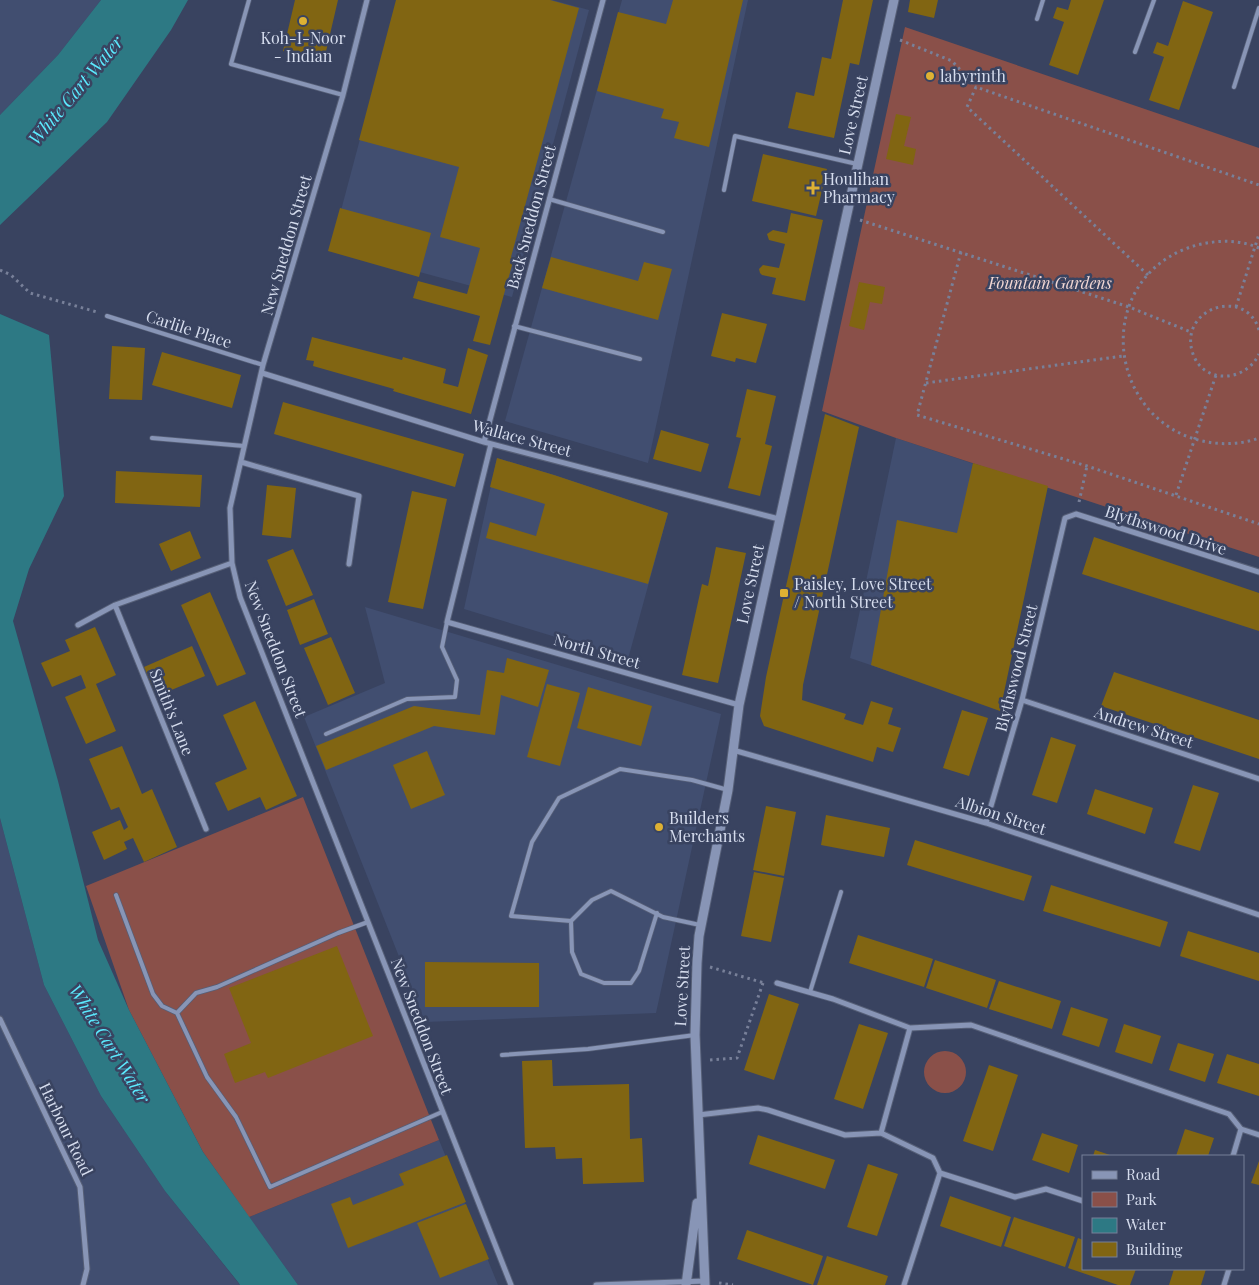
<svg xmlns="http://www.w3.org/2000/svg" width="1259" height="1285" viewBox="0 0 1259 1285" font-family="'Playfair Display',serif">
	<style>
		.built { fill: #414e70 }
		.green { fill: #8a5049 }
		.water { fill: #2d7984 }
		.building { fill: #816512 }
		.lines { fill: none; stroke-linecap: round; stroke-linejoin: round }
		.service-casing { stroke: #565f77; stroke-width: 5.5 }
		.minor-casing { stroke: #565f77; stroke-width: 7 }
		.tertiary-casing { stroke: #565f77; stroke-width: 11 }
		.path { stroke: #788099; stroke-width: 3; stroke-dasharray: 2.5 4; stroke-linecap: butt }
		.service { stroke: #8895b6; stroke-width: 4 }
		.minor { stroke: #8895b6; stroke-width: 5 }
		.tertiary { stroke: #8895b6; stroke-width: 9 }
		.poi-dot { fill: #deb133; stroke: #394360; stroke-width: 2 }
		.labels { text-anchor: middle; stroke-width: 5; stroke-linejoin: round; paint-order: stroke }
		.poi-label { font-size: 16px; fill: #d5dced; stroke: #394360; text-anchor: start }
		.street-label { font-size: 16px; fill: #d5dced; stroke: #394360 }
		.park-label { font-size: 16px; font-style: italic; fill: #f3d8d4; stroke: #394360 }
		.water-label { font-size: 18px; font-style: italic; fill: #5beafe; stroke: #394360 }
	</style>
	<rect width="100%" height="100%" fill="#394360"/>
	<path class="built" d="M0 0H101L58 55 0 115Z
		M397 0H552L589 10 512 297 331 248Z
		M622 0H748L648 463 505 421Z
		M896 438 1047 488 1000 709 850 658Z
		M497 458 554 475 668 513 628 659 464 609Z
		M365 607 721 714 656 1013 425 1022 304 717 385 683Z
		M0 818 44 985 101 1096 165 1191 240 1285H0Z
		M439 1140 498 1285H298L249 1217Z"/>
	<path class="green" d="M905 27 1259 148V557L896 438 822 411Z
		M303 797 439 1140 249 1217 203 1152 129 1010 86 886Z
		M924 1072a21 21 0 1 1 42 0a21 21 0 1 1-42 0Z"/>
	<path class="water" d="M101 0H188L171 30 107 122 0 225V115L58 55Z
		M0 314 49 335 64 496 29 569 13 621 58 781 98 940 129 1010 203 1152 298 1285H240L238 1282 165 1191 101 1096 44 985 0 818Z"/>
	<path class="building" d="M295 0H338L324 60 283 51Z
		M396 0H550L579 8 511 257 514 258 490 345 473 341 480 316 413 298 418 281 467 294 480 248 440 237 459 167 359 140Z
		M673 0H743L709 147 674 138 679 122 661 118 664 109 597 91 618 12 666 24Z
		M843 0H873L859 65 850 63 834 138 788 128 796 92 814 96 822 57 831 59Z
		M910 0H938L934 18 908 12Z
		M1071 0H1104L1078 75 1049 65 1064 22 1053 18 1057 7 1068 10Z
		M1183 1 1213 12 1179 110 1149 100 1164 57 1153 53 1157 42 1168 46Z
		M896 114 911 117 904 146 916 149 913 165 886 159Z
		M763 154 827 169 816 216 752 201Z
		M340 208 431 233 419 277 328 251Z
		M791 213 823 220 805 301 772 294 776 278 762 275 760 273 759 269 763 265 779 268 785 244 769 240 767 234 773 230 787 233Z
		M551 257 638 281 644 262 672 269 658 320 542 288Z
		M859 282 885 287 882 304 870 302 864 330 849 326Z
		M722 313 767 324 756 363 736 358 735 362 711 356Z
		M312 337 402 360 403 357 446 369 443 383 458 387 468 348 488 355 471 414 393 391 394 389 313 366 314 361 306 360Z
		M112 346 145 348 142 400 109 399Z
		M162 352 241 375 232 408 152 385Z
		M747 389 776 396 765 444 772 446 760 496 728 488 741 438 736 437Z
		M283 402 464 454 455 487 274 434Z
		M825 414 859 427 803 685 802 700 846 714 844 719 863 725 871 701 893 708 888 724 901 728 893 752 877 747 873 762 764 726 760 716 766 677 784 595Z
		M661 430 709 444 701 472 653 459Z
		M497 458 554 475 668 513 648 584 486 538 490 522 536 536 545 504 490 487Z
		M973 463 1048 486 1000 711 871 665 897 520 957 533Z
		M116 471 202 475 200 507 115 503Z
		M267 485 296 488 291 538 262 535Z
		M412 491 447 499 423 609 388 602Z
		M190 531 201 558 171 571 159 544Z
		M1094 537 1259 593V631L1082 574Z
		M716 547 746 553 718 683 682 675 702 584 708 586Z
		M293 549 313 595 286 606 267 560Z
		M210 592 246 674 217 686 181 605Z
		M314 599 328 634 300 645 287 610Z
		M95 627 116 675 96 684 116 731 86 744 65 697 86 688 81 675 52 687 41 663 70 651 65 640Z
		M331 637 355 693 328 705 304 648Z
		M192 646 205 676 157 696 144 667Z
		M507 658 549 670 538 707 501 695 495 735 434 726 326 770 316 746 414 706 480 715 487 670 504 673Z
		M1114 672 1259 720V759L1101 706Z
		M547 684 580 693 560 766 527 757Z
		M588 687 652 706 641 746 577 728Z
		M255 701 297 796 266 810 260 797 228 811 215 783 247 769 223 715Z
		M962 710 988 718 969 776 943 768Z
		M1051 737 1076 745 1057 803 1032 795Z
		M122 746 142 794 152 789 177 847 144 862 133 838 124 842 127 849 104 860 92 832 120 820 124 830 128 827 119 807 111 810 89 759Z
		M427 751 445 795 411 809 393 765Z
		M1193 785 1219 793 1200 851 1174 843Z
		M1095 789 1153 808 1145 834 1087 814Z
		M766 806 796 812 784 876 753 870Z
		M826 815 890 828 884 857 821 845Z
		M915 840 1032 876 1024 901 907 865Z
		M754 872 784 878 771 942 741 936Z
		M1051 885 1168 922 1160 947 1043 911Z
		M1188 931 1259 953V981L1180 956Z
		M858 935 933 959 924 987 849 963Z
		M337 946 373 1036 268 1078 265 1072 235 1083 224 1054 251 1043 229 988Z
		M935 960 996 980 987 1008 926 988Z
		M425 962 539 963V1007H425Z
		M999 981 1061 1001 1052 1029 989 1009Z
		M769 994 799 1004 774 1080 744 1070Z
		M1071 1007 1108 1019 1099 1047 1062 1035Z
		M859 1024 888 1033 863 1109 834 1099Z
		M1124 1024 1161 1036 1152 1064 1115 1052Z
		M1178 1043 1214 1054 1205 1082 1169 1070Z
		M1227 1054 1259 1064V1096L1217 1083Z
		M552 1060 553 1086 629 1084 630 1139 642 1138 644 1182 583 1184 582 1158 556 1159 555 1147 525 1148 522 1061Z
		M989 1065 1018 1075 993 1151 963 1141Z
		M1185 1129 1214 1138 1208 1156H1176Z
		M1042 1133 1078 1145 1069 1173 1032 1160Z
		M758 1135 835 1160 825 1189 749 1164Z
		M1095 1150 1113 1156H1093Z
		M447 1155 466 1202 348 1248 331 1204 350 1197 353 1205 404 1185 399 1174Z
		M1259 1161V1185L1251 1183Z
		M868 1164 898 1174 877 1236 847 1227Z
		M950 1196 1011 1217 1001 1247 940 1226Z
		M466 1204 489 1259 440 1278 417 1223Z
		M1014 1217 1075 1237 1065 1267 1004 1246Z
		M747 1230 823 1256 813 1285 737 1259Z
		M1078 1238 1083 1240V1269H1136L1130 1285H1118L1068 1268Z
		M827 1256 888 1276 885 1285H817Z
		M1174 1269H1206L1201 1285H1169Z"/>
	<g class="lines">
		<defs>
			<path id="service" d="M249 0 231 64 343 95
				M1037 19 1043 0
				M1135 52 1154 0
				M1234 87 1259 8
				M724 190 735 136 857 164
				M549 199 663 232
				M107 316 263 365
				M514 326 640 359
				M152 438 244 446
				M326 734 407 699 455 697 457 680 442 647 447 622
				M116 895 153 994 162 1006 177 1013 207 1077 236 1117 270 1187 442 1112
				M571 921 572 952 581 974 604 983H631L639 971 657 913
				M700 925 663 917 611 891 592 900 571 921 511 916 532 842 559 798 620 769 692 780 728 790
				M810 992 841 892
				M177 1013 196 993 217 987 338 933 368 922
				M502 1055 588 1049 695 1035"/>
			<path id="minor" d="M367 0 343 95 263 365 230 508 232 563 240 597 511 1285
				M262 373 484 442 779 519
				M484 442 603 0
				M491 444 447 622 739 705
				M241 462 359 496 349 564
				M115 605 206 829
				M78 625 115 605 232 563
				M1022 700 1259 779
				M733 750 986 823 1259 915
				M986 823 1022 700 1065 518 1076 514 1259 572
				M777 983 833 999 910 1028 971 1025 1229 1114 1241 1129 1233 1156
				M0 1019 80 1187 87 1269 83 1285
				M698 1115 758 1108 768 1110 845 1135 881 1133 933 1158 940 1173 1015 1197 1046 1189 1083 1201
				M1241 1129 1259 1135
				M881 1133 910 1028
				M596 1285 705 1281
				M904 1285 940 1173
				M1224 1285 1229 1269"/>
			<path id="tertiary" d="M686 1285 697 1203
				M705 1285 695 1035 697 963 699 936 728 790 739 705 894 0"/>
		</defs>
		<use href="#service" class="service-casing"/>
		<use href="#minor" class="minor-casing"/>
		<use href="#tertiary" class="tertiary-casing"/>
		<path class="path" d="M900 40 952 61 976 87
			M860 220 1129 307 1191 332
			M1259 248C1236 238 1208 240 1185 249 1091 287 1109 424 1207 442 1224 445 1243 444 1259 438
			M961 252 917 415 1087 466 1259 524
			M0 270 11 275 30 293 97 312
			M1148 275 967 107 976 87 1259 185
			M1236 307 1259 234
			M1259 330C1246 286 1177 308 1193 354 1204 385 1246 382 1259 354
			M926 383 1123 356
			M1176 495 1216 375
			M1079 502 1087 466
			M710 967 764 983
			M710 1060 737 1058 763 983
			M719 1283 733 1285"/>
		<use href="#service" class="service"/>
		<use href="#minor" class="minor"/>
		<use href="#tertiary" class="tertiary"/>
	</g>
	<g class="poi-dot">
		<circle cx="303" cy="21" r="5"/>
		<circle cx="930" cy="76" r="5"/>
		<path d="M810.5 180.5h5v5h5v5h-5v5h-5v-5h-5v-5h5z"/>
		<rect x="779" y="588" width="10" height="10" rx="2.5"/>
		<circle cx="659" cy="827" r="5"/>
	</g>
	<g class="labels">
		<g class="poi-label">
			<text x="303" y="44" text-anchor="middle">Koh-I-Noor<tspan x="303" dy="18">- Indian</tspan></text>
			<text x="940" y="82">labyrinth</text>
			<text x="823" y="185">Houlihan<tspan x="823" dy="18">Pharmacy</tspan></text>
			<text x="794" y="590">Paisley, Love Street<tspan x="794" dy="18">/ North Street</tspan></text>
			<text x="669" y="824">Builders<tspan x="669" dy="18">Merchants</tspan></text>
		</g>
		<g class="street-label">
			<text transform="translate(853 115) rotate(-77)" y="6">Love Street</text>
			<text transform="translate(531 217) rotate(-75)" y="6">Back Sneddon Street</text>
			<text transform="translate(286 245) rotate(-74)" y="6">New Sneddon Street</text>
			<text transform="translate(189 329) rotate(18)" y="6">Carlile Place</text>
			<text transform="translate(522 438) rotate(15)" y="6">Wallace Street</text>
			<text transform="translate(1166 530) rotate(18)" y="6">Blythswood Drive</text>
			<text transform="translate(750 584) rotate(-78)" y="6">Love Street</text>
			<text transform="translate(276 649) rotate(69)" y="6">New Sneddon Street</text>
			<text transform="translate(597 651) rotate(16)" y="6">North Street</text>
			<text transform="translate(1016 668) rotate(-76)" y="6">Blythswood Street</text>
			<text transform="translate(172 712) rotate(68)" y="6">Smith's Lane</text>
			<text transform="translate(1144 727) rotate(18)" y="6">Andrew Street</text>
			<text transform="translate(1001 815) rotate(18)" y="6">Albion Street</text>
			<text transform="translate(682 986) rotate(-87)" y="6">Love Street</text>
			<text transform="translate(422 1026) rotate(69)" y="6">New Sneddon Street</text>
			<text transform="translate(66 1129) rotate(64)" y="6">Harbour Road</text>
		</g>
		<g class="park-label">
			<text x="1050" y="289">Fountain Gardens</text>
		</g>
		<g class="water-label">
			<text transform="translate(76 91) rotate(-50)" y="6">White Cart Water</text>
			<text transform="translate(109 1044) rotate(58)" y="6">White Cart Water</text>
		</g>
	</g>
	<rect x="1082" y="1155" width="162" height="115" fill="#394360" stroke="#778098"/>
	<rect x="1092" y="1171" width="25" height="8" fill="#8895b6" stroke="#778098"/>
	<text x="1126" y="1180" font-size="15" fill="#d5dced">Road</text>
	<rect x="1092" y="1192" width="25" height="15" fill="#8a5049" stroke="#778098"/>
	<text x="1126" y="1205" font-size="15" fill="#d5dced">Park</text>
	<rect x="1092" y="1218" width="25" height="15" fill="#2d7984" stroke="#778098"/>
	<text x="1126" y="1230" font-size="15" fill="#d5dced">Water</text>
	<rect x="1092" y="1242" width="25" height="15" fill="#816512" stroke="#778098"/>
	<text x="1126" y="1255" font-size="15" fill="#d5dced">Building</text>
</svg>
